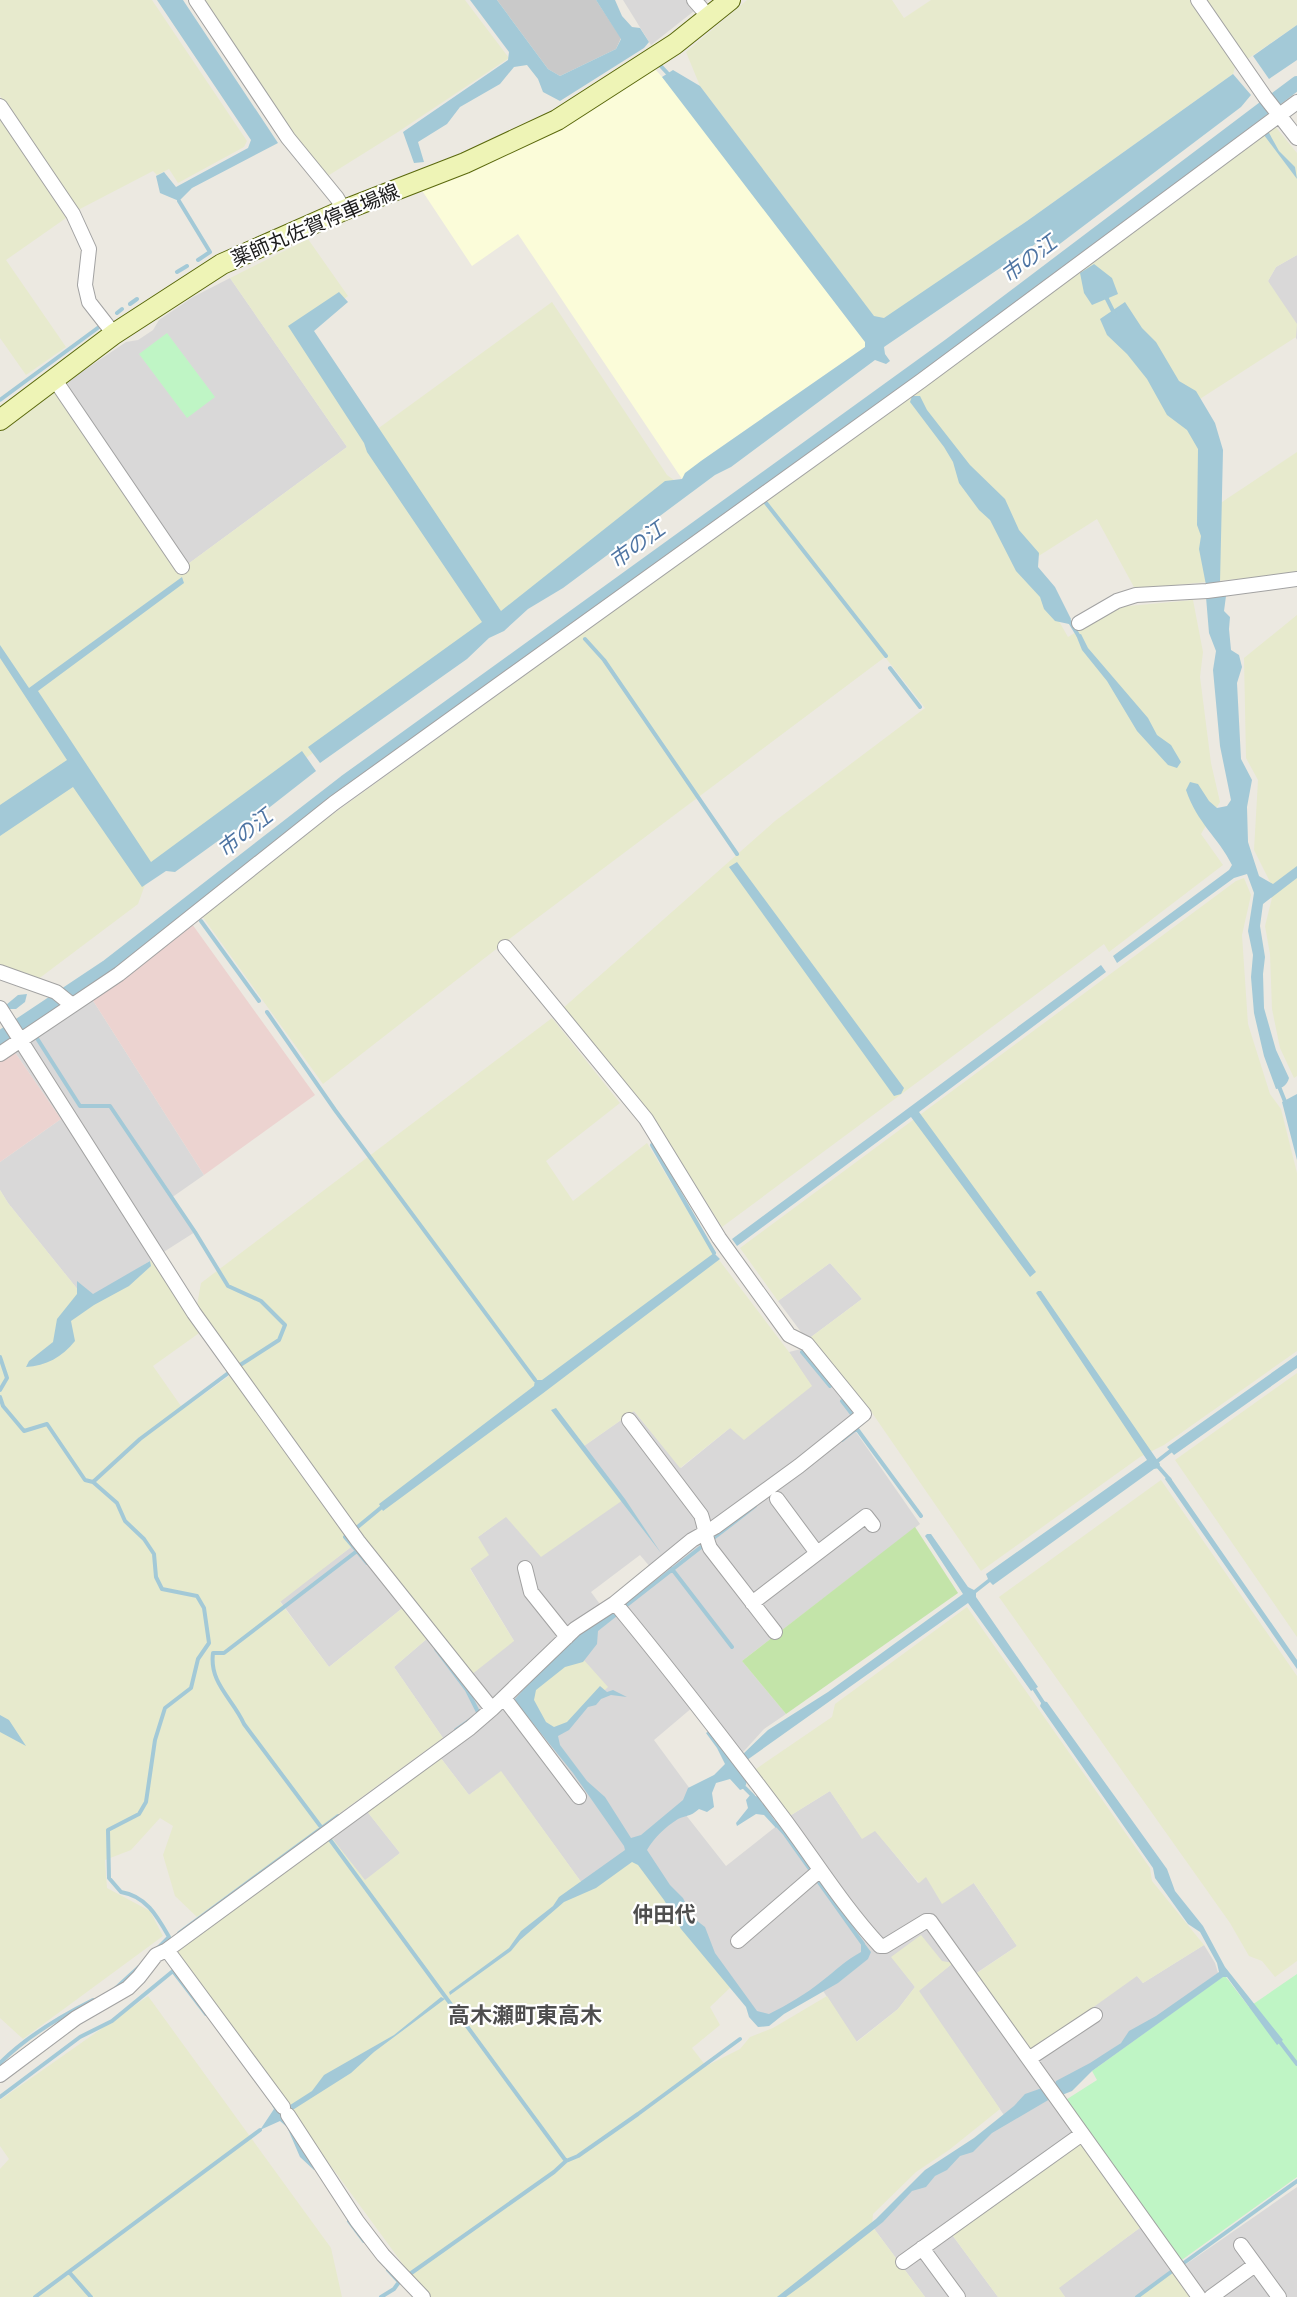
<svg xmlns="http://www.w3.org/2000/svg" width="1297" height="2297" viewBox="0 0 1297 2297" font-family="Inter,'Noto Sans JP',sans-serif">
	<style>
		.residential { fill: #d9d8d8; fill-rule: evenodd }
		.commercial { fill: #ecd3d0 }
		.education { fill: #fbfcd9 }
		.religious { fill: #c9c9c9 }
		.farmland { fill: #e7eacd }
		.grass { fill: #c3e4a9 }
		.park { fill: #bff5c5 }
		.water { fill: #a3c9d7 }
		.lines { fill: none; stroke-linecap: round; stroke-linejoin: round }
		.stream { stroke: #a3c9d7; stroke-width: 4 }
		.canal { stroke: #a3c9d7; stroke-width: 14 }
		.street-casing { stroke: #a2a2a2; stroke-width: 16 }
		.secondary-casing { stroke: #5a680c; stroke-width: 22 }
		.street { stroke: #fff; stroke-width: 14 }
		.secondary { stroke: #eef4b6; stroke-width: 20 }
		.labels { text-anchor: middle; stroke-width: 4.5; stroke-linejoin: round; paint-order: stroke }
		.street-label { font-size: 20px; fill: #1b1b1b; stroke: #fff }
		.water-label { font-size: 21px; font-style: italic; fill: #4f75a3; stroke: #fff }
		.neighbourhood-label { font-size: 21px; font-weight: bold; fill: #4e4e4e; stroke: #fff }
		.quarter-label { font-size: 22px; font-weight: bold; fill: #4e4e4e; stroke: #fff }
	</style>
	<rect width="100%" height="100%" fill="#ece9e1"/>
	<path class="residential" d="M623 0H708L651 45Z
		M1297 255V340L1268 281 1276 267Z
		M230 278 347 447 188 564 64 384 126 342 138 340 153 330 159 320 193 297Z
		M92 999 204 1175 171 1198 195 1232 87 1301 8 1203 0 1190V1162L61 1119 14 1051Z
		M830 1263 862 1299 807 1340 778 1301Z
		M801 1349 860 1420 856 1432 920 1524 742 1661 786 1714 764 1729 735 1761 693 1707 654 1740 696 1797 682 1810 726 1866 788 1817 830 1791 862 1838 875 1830 918 1883 926 1876 973 1882 1017 1946 975 1974 1137 1976 1143 1983 1204 1945 1215 1963 1218 1973 1057 2089 1081 2139 950 2232 998 2297H925L872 2226 922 2176 1006 2118 918 1991 953 1963 892 1957 915 1987 898 2009 856 2042 820 1986 763 2022 733 1985 584 1886 501 1772 469 1795 440 1757 443 1738 394 1667 429 1637 514 1641 470 1568 478 1537 505 1517 584 1446 634 1411 681 1468 730 1428 811 1386 789 1352ZM640 1555 651 1568 602 1607 591 1592Z
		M355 1544 405 1606 329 1667 280 1601Z
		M366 1810 400 1853 365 1881 331 1837Z
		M1297 2187V2297H1205L1182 2267Z
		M1141 2227 1171 2271 1137 2297H1065L1058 2288Z"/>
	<path class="commercial" d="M192 924 315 1095 204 1175 92 999Z
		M14 1051 61 1119 0 1162V1060Z"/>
	<path class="education" d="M655 69 670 86 865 342V347L701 461 682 479 518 234 472 266 421 189 481 166 538 140 600 105Z"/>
	<path class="religious" d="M497 0H596L621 38 616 49 560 76 548 69Z"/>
	<path class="farmland" d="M0 0H152L247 141 244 147 178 183 169 169 157 175 153 171 78 210 0 96Z
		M201 0H465L509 58 398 132 326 177 289 132Z
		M747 0H892L904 18 931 0H1192L1236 64 1233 74 1027 221 885 318 874 317 700 86 686 52Z
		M1205 0H1297V25L1246 60Z
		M0 118 66 218 6 260 66 347 26 375 0 338Z
		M1274 125 1297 153V255L1276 267 1268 281 1297 324 1296 337 1189 406 1213 508 1297 452V573L1135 589 1097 519 1026 564 1068 637 1118 607 1193 600 1203 652 1200 677 1211 763 1220 802 1201 834 1223 865 1109 952 1104 944 722 1227 650 1112 562 1009 775 821 925 708 885 657 504 943 323 1084 202 916 329 817 764 502Z
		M308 239 348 296 305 329 376 430 552 302 667 475 674 480 680 487 150 871 138 904 37 980 0 967V431L64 384 188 564 347 447 230 278Z
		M1297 615V1076L1294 1078 1280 1048 1272 1009 1270 954 1265 926 1274 890 1254 850 1258 780 1246 758 1244 658Z
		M1244 878 1251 895 1242 935 1248 1024 1270 1094 1281 1109 1297 1173V1351L1164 1445 1140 1457 981 1571 866 1404 807 1340 862 1299 830 1263 778 1301 740 1248 1236 881Z
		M552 1018 620 1103 546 1161 573 1201 647 1143 710 1248 789 1352 812 1386 744 1440 730 1428 680 1468 634 1411 584 1446 623 1500 541 1557 506 1517 478 1537 489 1555 470 1569 514 1641 471 1675 357 1528 197 1305 201 1283Z
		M0 1190 8 1203 87 1301 151 1261 202 1331 153 1366 183 1409 232 1374 355 1544 280 1602 329 1667 405 1606 429 1637 394 1667 443 1738 197 1917 175 1896 163 1855 173 1826 160 1818 131 1850 105 1860 107 1888 150 1911 163 1936 23 2039 0 2018Z
		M1297 1373V1637L1175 1460Z
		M1161 1480 1297 1676V1961L1275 1977 1262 1961 1249 1956 1230 1923 999 1597Z
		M967 1607 1150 1868 1152 1881 1204 1945 1143 1983 1137 1976 1029 2053 974 1975 1017 1946 974 1883 942 1904 926 1877 919 1883 875 1831 862 1839 830 1791 788 1817 753 1771 832 1717 835 1704Z
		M575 1650 608 1687 566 1728 549 1735 523 1700Z
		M440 1757 469 1795 501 1771 584 1886 634 1850 733 1985 710 2007 720 2025 692 2048 706 2066 740 2049 750 2037 773 2028 827 1996 857 2042 898 2009 915 1987 891 1957 921 1935 942 1961 953 1963 919 1991 1000 2109 949 2150 916 2172 873 2214 872 2226 925 2297H427L173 1951 331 1837 365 1880 400 1853 366 1810Z
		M148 1996 331 2248 342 2297H0V2169L9 2159 0 2146V2100Z
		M1081 2139 1141 2227 1059 2288 1065 2297H998L950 2232Z
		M1171 2271 1190 2297H1137Z"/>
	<path class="grass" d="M915 1527 958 1593 786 1714 742 1661Z"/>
	<path class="park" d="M167 333 215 397 187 418 139 354Z
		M1297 1974V2177L1179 2262 1064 2101 1097 2080 1092 2071 1222 1977H1226L1249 2007Z"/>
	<path class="water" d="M157 0H183L278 143 192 188 179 201 160 193 156 176 164 172 176 187 248 148 251 140Z
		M470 0H497L548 69 560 76 616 49 621 39 596 0H615L622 16 632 27 640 28 649 42 644 48 560 101 543 92 538 79 527 65 514 67 500 84 460 107 447 124 418 142 424 162 414 163 403 132 508 60 509 52Z
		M1297 25V60L1269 79 1253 56Z
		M673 70 700 86 874 316 884 318 1027 221 1233 74 1251 95 1241 107 1057 246 1047 236 884 347 885 354 890 361 886 364 875 360 731 467 715 475 563 588 528 609 504 631 489 638 467 659 320 763 308 747 482 622 367 452 364 443 288 326 339 292 348 302 314 331 501 611 665 481 682 479 685 473 701 461 865 347V342L662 77Z
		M1268 131 1279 151 1295 167 1297 179 1264 135Z
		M1094 264 1112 278 1118 294 1092 305 1084 293 1080 273Z
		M1125 302 1142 328 1156 342 1179 381 1196 391 1215 423 1223 450 1220 583 1206 585 1199 549 1201 536 1197 525 1198 449 1187 430 1167 415 1147 379 1127 354 1107 335 1100 319Z
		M912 396H920L927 410 970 465 1005 499 1019 530 1039 553 1038 567 1055 587 1071 619 1069 624 1055 621 1044 609 1040 597 1016 571 990 520 979 510 959 483 953 462 944 447 910 402Z
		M182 577 184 583 38 691 151 862 302 751 316 771 247 825 229 833 175 872 166 871 142 887 73 787 0 836V805L67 760 0 658V645L29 688Z
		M1220 595 1226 596 1224 611 1230 617 1229 629 1231 650 1239 655 1242 667 1237 683 1241 759 1252 780 1247 807 1248 842 1259 876 1273 884 1297 866V878L1263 904 1260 926 1265 957 1263 974 1264 1008 1276 1050 1289 1078C1287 1085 1283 1088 1276 1089L1264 1056 1254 1013 1251 977 1253 955 1248 931 1254 893 1247 874 1234 878 1117 963 1113 956 1229 870 1232 865C1218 837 1197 823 1186 790L1190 782 1198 784 1209 801 1217 808 1227 806 1231 800 1220 746 1213 670 1216 651 1209 633 1206 597Z
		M1081 634 1088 648 1148 718 1157 735 1171 745 1181 762 1177 768 1168 765 1137 731 1107 681 1082 650 1076 635Z
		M737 862 904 1088 901 1094 894 1096 729 867Z
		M1101 965 1106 972 919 1112 1036 1272 1030 1277 911 1117 737 1246 732 1239Z
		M27 994 25 1002 16 1009H10L0 1016V1010L18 995Z
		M1297 1094V1160L1282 1102Z
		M714 1253 720 1259 542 1394 383 1511 379 1504 534 1386 535 1380H542Z
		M150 1261 151 1266 129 1286 94 1305 71 1321 75 1341C62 1357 46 1366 26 1367L29 1361 53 1342 57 1319 77 1294V1281L93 1294Z
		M1038 1291H1041L1160 1464 1159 1468 1154 1469 993 1585 990 1582 976 1593V1597L1038 1687 1031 1691 968 1603 740 1765 747 1781 745 1788 740 1790 730 1779 716 1783 712 1793 714 1807 707 1812 699 1809C690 1817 686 1815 678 1819 665 1827 654 1838 647 1850L670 1885 683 1898 692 1917 705 1927 715 1953 757 2011 769 2014C787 2005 806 1994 822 1981 835 1971 846 1960 861 1952V1945L865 1944 871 1952 868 1959 838 1983 784 2014 769 2026 758 2027 749 2017 746 2007 681 1929 664 1900 638 1865 632 1862 596 1888 564 1902 520 1940 511 1951 450 1995 449 1992 509 1948 521 1931 553 1906 559 1897 625 1850 624 1846 573 1773 514 1700C544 1669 574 1629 615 1613L617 1616 598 1631 597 1644 583 1662 565 1667 536 1690 534 1700 546 1722 554 1727 567 1722 600 1686 607 1692 613 1690 627 1697 611 1695 601 1699 596 1705 588 1707 569 1730 558 1736 560 1745 587 1781 605 1797 631 1838 641 1835 683 1800 688 1788 714 1775 725 1764 717 1748 706 1733 709 1731 742 1755 768 1730 828 1692 963 1594 925 1536 927 1534H931L968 1587 974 1590 988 1579 986 1574 1147 1460 1036 1293Z
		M1297 1355V1368L1174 1455 1167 1447Z
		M556 1408 625 1499 661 1553 551 1410Z
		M1167 1476 1170 1477 1297 1660V1669L1165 1479Z
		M1042 1701 1047 1702 1167 1869 1175 1891 1203 1926 1225 1967 1283 2040 1277 2045 1227 1977H1223L1092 2071 1072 2091 1062 2095 1055 2084 1056 2081 1090 2063 1121 2043 1129 2031 1156 2016 1219 1972 1217 1963 1200 1932 1188 1924 1155 1878 1153 1868 1040 1706Z
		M0 1715 9 1720 26 1746 0 1732Z
		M751 1794 758 1797 778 1825 776 1828 764 1815 756 1814 737 1826 736 1823 748 1808 746 1800Z
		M441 1997 445 1999 374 2052 351 2073 291 2111 287 2107 312 2091 324 2075 394 2035Z
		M1042 2088 1050 2099 992 2133 973 2152 960 2156 947 2170 935 2176 926 2187 912 2191 883 2222 808 2281 786 2297H777L876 2219 925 2170 974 2138 1014 2106 1025 2094Z
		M265 2093 272 2098 316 2164 314 2170 300 2157 287 2127 280 2121 260 2130 274 2109Z"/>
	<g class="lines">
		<path class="stream" d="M658 63 671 77
			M179 201 210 252 198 260
			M177 272 187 266
			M1105 295 1115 315
			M130 304 137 299
			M117 313 122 309
			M0 400 99 327
			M766 503 886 656
			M1070 622 1078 635
			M585 639 604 660 737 854
			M890 668 920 707
			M201 921 259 1001
			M267 1012 335 1110 535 1380
			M26 1021 80 1106H110L195 1232 228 1286 261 1301 285 1325 279 1340 237 1367
			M1278 1084 1286 1104
			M652 1145 714 1253
			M802 1352 830 1386
			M0 1357 7 1378 0 1390
			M0 1397 3 1406 24 1431 47 1424 85 1480 93 1482
			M842 1401 852 1414
			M857 1429 921 1516
			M842 1440 856 1429
			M1170 1480 1155 1463 1173 1449
			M354 1530 383 1506
			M711 1540 755 1506
			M357 1551 367 1563
			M672 1569 732 1647
			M623 1608 705 1544
			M436 1649 467 1690 479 1714 456 1730
			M1033 1687 1044 1704
			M745 1788 753 1796
			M775 1823 785 1834 812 1872
			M324 1831 244 1724C233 1699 209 1683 213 1653H224L357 1551 345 1537 348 1534
			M328 1837 566 2161
			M816 1878 863 1944
			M179 1933 338 1816
			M157 1949 169 1937C157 1916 146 1896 121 1892L109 1878 108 1830 139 1814 146 1802 155 1740 165 1708 191 1688 198 1659 209 1643 204 1608 197 1596 162 1589 156 1577 154 1554 144 1539 125 1521 117 1503 93 1482 140 1439 231 1371
			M116 1988 139 1967
			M1277 2038 1297 2064
			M0 2063C27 2036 59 2017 93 2000
			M0 2097 80 2037 112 2021 173 1971 206 2014
			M349 2221 364 2241
			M1181 2265 1297 2181
			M388 2270 399 2282 401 2280
			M69 2272 91 2297
			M407 2276 554 2172 566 2161 578 2156 638 2114 740 2039
			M35 2297 260 2130
			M381 2297 394 2289 399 2282
			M1137 2297 1175 2269"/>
		<path class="canal" d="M0 1038 108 966 345 782 950 345 1297 83"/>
		<defs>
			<path id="street" d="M196 0 288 138 337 198 344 210
				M694 0 710 18
				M1198 0 1265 97 1297 138
				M0 106 73 214 89 249 85 285 89 302 114 334
				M55 380 182 567
				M1079 623 1117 601 1136 595 1207 591 1297 579
				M0 972 56 992 72 1005
				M0 1008 194 1313 358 1541 492 1709 575 1629 615 1603 692 1540 715 1527 799 1466 864 1414 807 1344 789 1335 719 1238 646 1119 505 947
				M0 1054 119 974 334 803 921 381 1297 102
				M629 1420 701 1515C705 1526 705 1536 710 1548L775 1632
				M777 1499 817 1553
				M525 1568 531 1592 567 1637
				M615 1603C673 1673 729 1746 784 1819 816 1862 843 1906 880 1946H885L926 1921H930L1199 2297
				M752 1603 866 1516 873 1525
				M504 1698 579 1797
				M738 1941 819 1871
				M167 1950 283 2107
				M1030 2058 1095 2015
				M0 2075 76 2018 128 1988 139 1977 156 1955 167 1950 470 1728 492 1709
				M288 2115 357 2221 383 2255 423 2297
				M1241 2245 1279 2297
				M922 2248 958 2297
				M903 2262 1082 2134
				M1211 2297 1255 2265"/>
			<path id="secondary" d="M0 420 114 334 222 264 344 210 465 163 557 120 675 44 730 0"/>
		</defs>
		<use href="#street" class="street-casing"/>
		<use href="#secondary" class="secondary-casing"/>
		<use href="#street" class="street"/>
		<use href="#secondary" class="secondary"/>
	</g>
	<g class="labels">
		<g class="street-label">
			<text transform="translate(315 225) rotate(-23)" y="7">薬師丸佐賀停車場線</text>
		</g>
		<g class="water-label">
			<text transform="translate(1029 259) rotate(-37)" y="7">市の江</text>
			<text transform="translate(637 545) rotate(-36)" y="7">市の江</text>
			<text transform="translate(245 833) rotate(-38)" y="7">市の江</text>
		</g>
		<g class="neighbourhood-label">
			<text x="664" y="1922">仲田代</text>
		</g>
		<g class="quarter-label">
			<text x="525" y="2023">高木瀬町東高木</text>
		</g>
	</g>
</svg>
